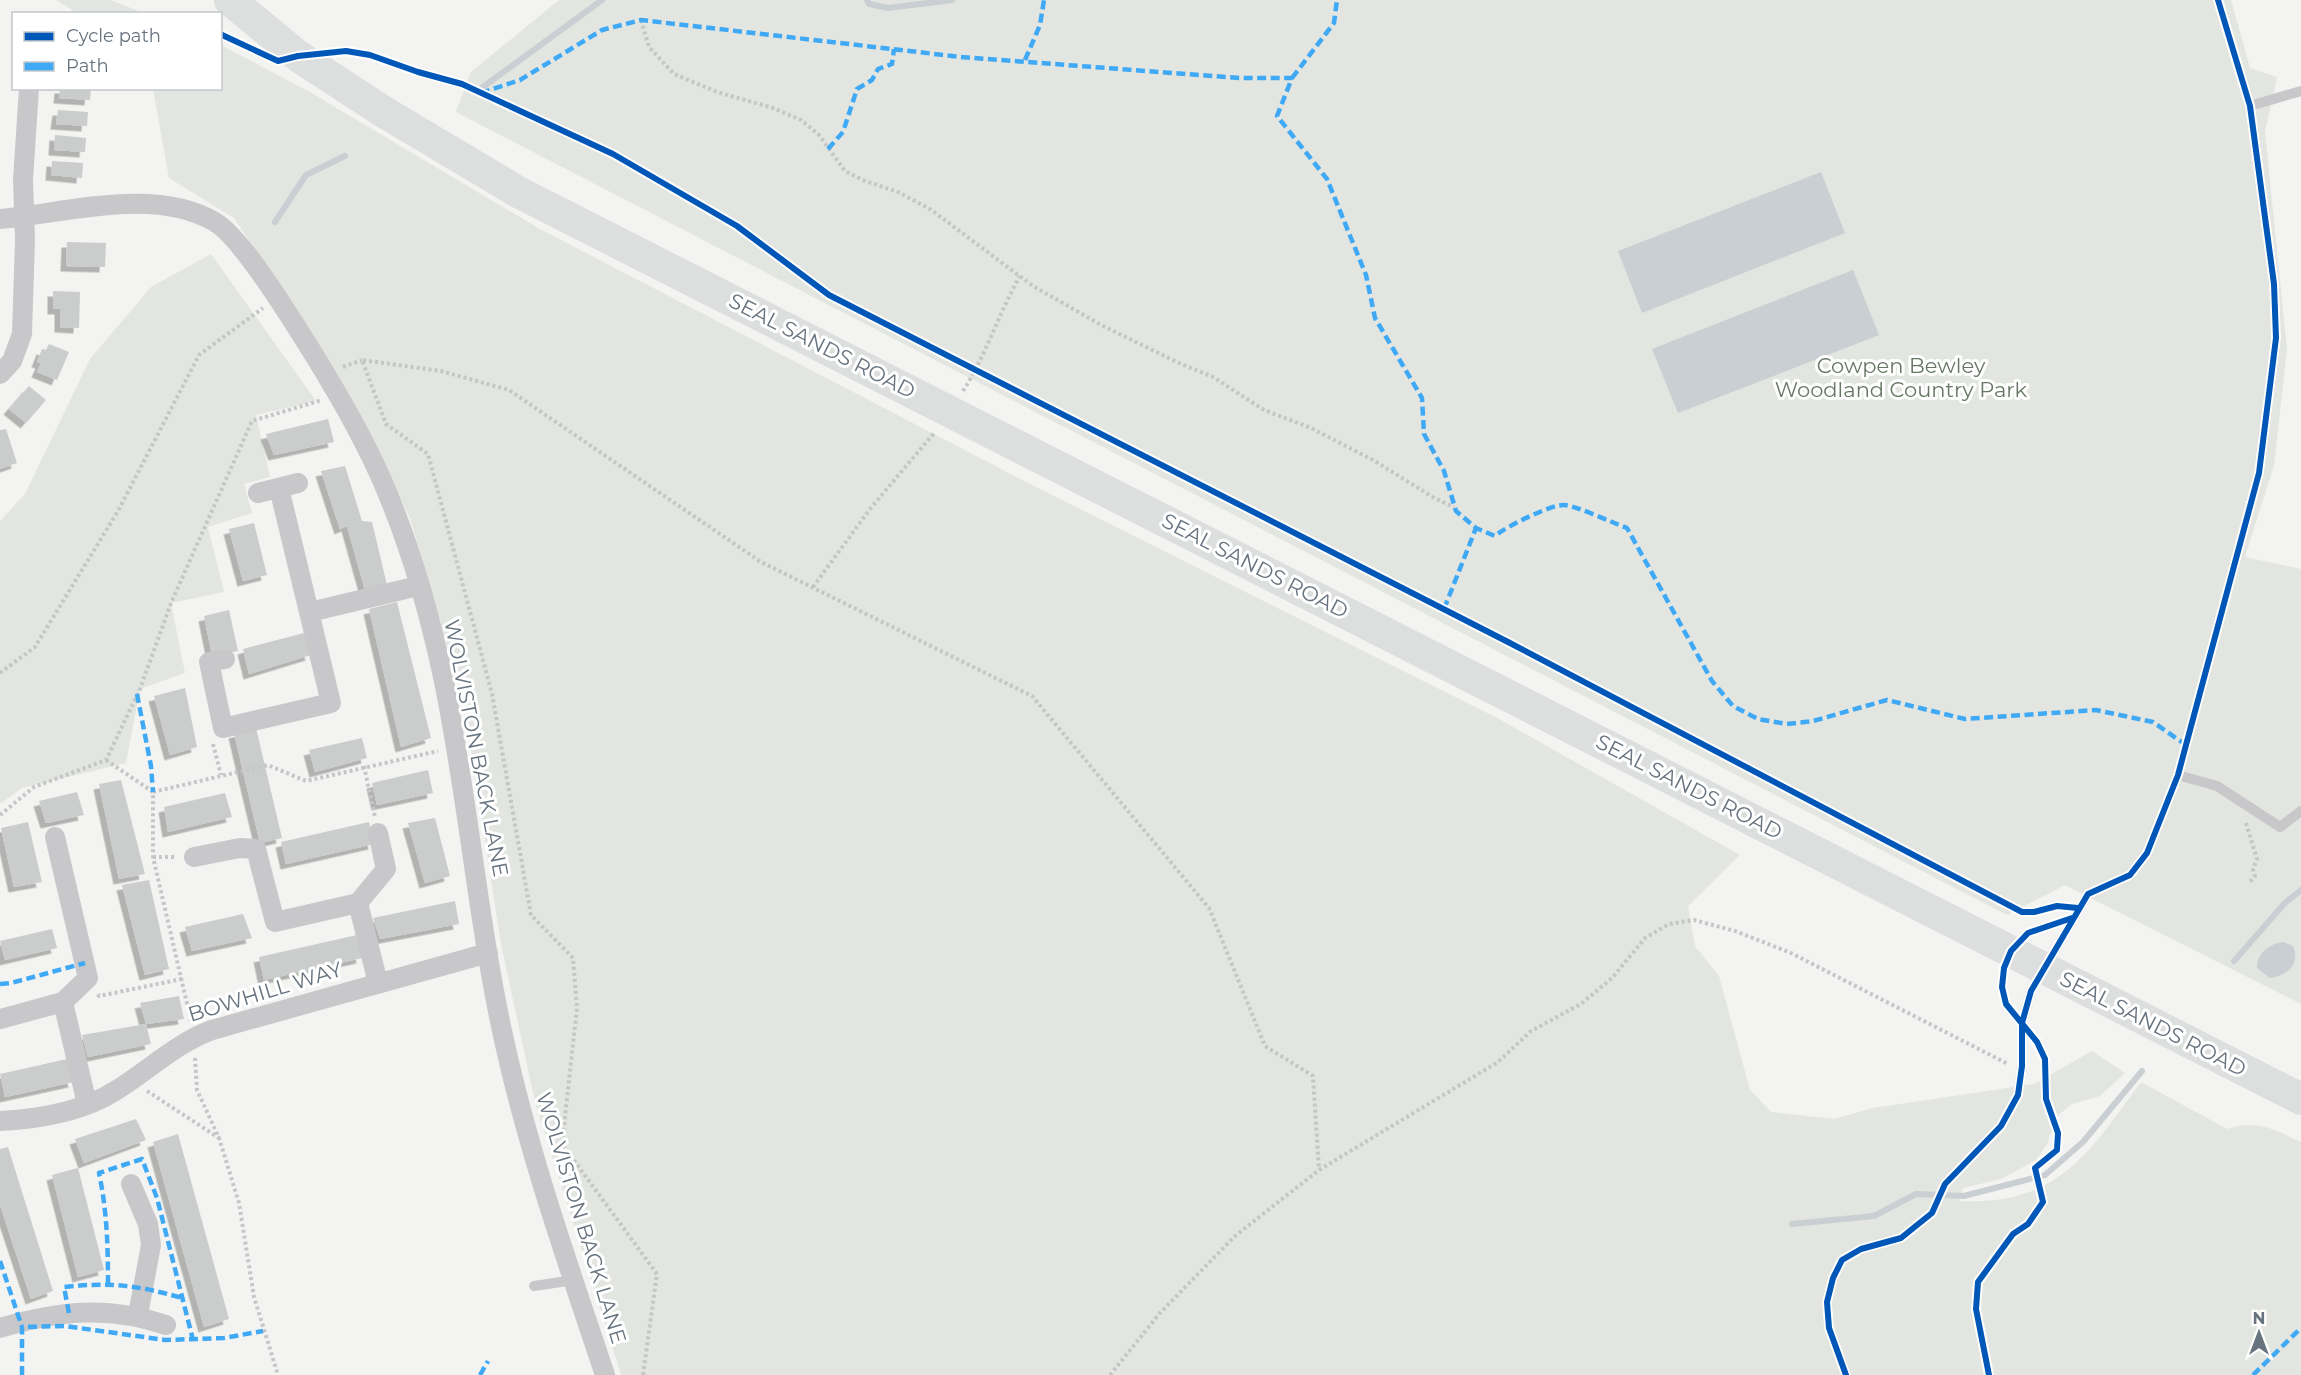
<svg xmlns="http://www.w3.org/2000/svg" width="2301" height="1375" viewBox="0 0 2301 1375" font-family="Montserrat,sans-serif">
	<style>
		.green { fill: #e2e5e0 }
		.water { fill: #c9cfd2 }
		.lines { fill: none; stroke-linecap: round; stroke-linejoin: round }
		.stream { stroke: #c9cfd2; stroke-width: 6 }
		.building { fill: #cbcccc; filter: url(#shadow) }
		.path { stroke: #c5c6c7; stroke-width: 4; stroke-dasharray: 3 3; stroke-linecap: butt }
		.service { stroke: #c8c8ca; stroke-width: 10 }
		.minor { stroke: #c8c8ca; stroke-width: 20 }
		.primary { stroke: #dddede; stroke-width: 32 }
		.quiet { stroke: #3fa9f5; stroke-width: 4.5; stroke-dasharray: 9 4.5; stroke-linecap: butt }
		.cycleway-casing { stroke: #fff; stroke-width: 10 }
		.cycleway { stroke: #0057b8; stroke-width: 6 }
		.labels { text-anchor: middle; stroke-width: 6; stroke-linejoin: round; paint-order: stroke }
		.street-label { font-size: 21px; fill: #67737f; stroke: #fff }
		.park-label { font-size: 21px; fill: #687765; stroke: #fff }
	</style>
	<defs>
		<filter id="shadow"><feDropShadow dx="-5.5" dy="5.5" stdDeviation="0" flood-color="#0004"/></filter>
	</defs>
	<rect width="100%" height="100%" fill="#f3f3f2"/>
	<path class="green" d="M56 0H110L144 13H77Z
		M559 0H2231L2250 68 2277 77 2265 132 2287 349 2274 465 2245 557 2301 569V1004L2065 885 2007 915 456 112 471 72Z
		M221 45 308 91 540 229 1030 484 1499 719 1740 855 1688 906 1695 946 1719 976 1750 1090 1771 1112 1834 1119 1873 1108 2034 1084 2092 1051 2125 1073 2100 1096 2072 1104 2057 1116 2047 1144 2036 1160 2001 1179 1963 1188 1959 1201C2059 1205 2087 1155 2141 1082L2227 1129C2255 1119 2276 1130 2301 1142V1375H621L535 1102 501 944 463 699 410 518 347 390 234 218 169 178 153 89 220 88Z
		M211 254 316 401 256 415 270 477 244 484 252 513 208 527 224 592 171 603 185 673 140 689 126 763 22 788 0 804V521L25 494 90 359 151 287Z"/>
	<path class="water" d="M1821 172 1845 233 1642 313 1618 251Z
		M1853 270 1879 335 1678 413 1652 349Z
		M2283 942 2293 946C2301 965 2286 976 2270 978L2257 968C2257 953 2269 944 2283 942Z"/>
	<g class="lines">
		<path class="stream" d="M867 0 869 4 888 8 952 0
			M483 87 602 0
			M275 222 306 175 345 156
			M2234 961 2285 903 2301 890
			M1792 1224 1874 1216 1916 1194 1964 1196 2045 1175 2083 1142 2142 1071"/>
	</g>
	<path class="building" d="M60 88H91L90 100 59 98Z
		M58 110 88 112 87 126 56 124Z
		M55 135 86 138 85 152 54 150Z
		M52 161 83 163 82 178 51 175Z
		M67 242 106 243 105 267 66 266Z
		M53 291 80 292 79 328 60 327V309H53Z
		M49 344 69 352 57 380 37 372 41 363 37 362 42 349 46 350Z
		M29 386 46 400 26 423 9 409Z
		M328 419 334 442 274 455 266 434Z
		M6 429 17 463 0 469V430Z
		M345 466 362 521 372 522 387 585 365 590 347 526 340 529 321 471Z
		M254 523 267 575 243 581 229 529Z
		M397 602 431 738 401 747 369 609Z
		M229 610 238 651 212 655 204 616Z
		M304 633 311 655 249 674 243 649Z
		M185 688 197 747 170 755 154 696Z
		M256 728 282 838 260 843 234 733Z
		M362 738 367 758 315 772 309 750Z
		M428 770 433 793 377 805 372 783Z
		M121 780 145 874 119 879 99 784Z
		M77 792 84 815 46 823 39 801Z
		M225 793 232 817 168 832 164 807Z
		M435 818 450 876 425 883 408 823Z
		M28 822 42 882 14 887 1 828Z
		M369 822 374 844 286 864 281 842Z
		M149 880 169 969 145 975 122 885Z
		M455 901 459 924 380 939 373 918Z
		M243 914 252 938 192 951 185 927Z
		M52 929 57 948 5 960 0 941Z
		M357 935 362 958 264 980 259 957Z
		M179 996 184 1019 146 1024 151 1044 88 1057 82 1035 146 1024 140 1003Z
		M67 1059 74 1082 5 1097 0 1074Z
		M136 1119 146 1140 84 1163 75 1139Z
		M178 1134 229 1319 204 1327 153 1142Z
		M8 1147 53 1291 31 1299 0 1205V1149Z
		M78 1168 104 1270 78 1277 52 1175Z"/>
	<g class="lines">
		<path class="path" d="M641 20 649 47 674 74 717 92 773 108 801 120 819 135 845 171 865 181 898 192 930 209 1033 286 1103 326 1179 363 1213 377 1264 410 1311 428 1373 460 1436 499 1454 507
			M343 367 362 360
			M963 391C986 355 999 313 1020 276
			M813 587 870 509 935 432
			M0 673 35 647 118 511 199 355 263 308
			M213 744 221 775
			M106 760 153 792V857L191 1021
			M364 766 375 817
			M153 792 268 765 306 781 438 751
			M0 815 34 787 106 760 140 689 171 603 252 421 322 400
			M2246 823 2257 859 2253 869 2255 876 2249 883
			M153 857H175
			M98 994 99 996 182 979
			M195 1058 197 1090 219 1138 239 1203 254 1297 278 1375
			M147 1091 219 1138
			M643 1375 657 1274 562 1144 577 1008 573 958 531 915 492 694 428 454 386 424 362 360 441 371 509 390 761 562 1032 696 1209 908 1265 1046 1313 1076 1319 1170
			M1110 1375 1160 1313 1235 1236 1319 1170 1498 1062 1531 1031 1581 1004 1612 978 1645 938 1669 924 1694 920 1735 931 1791 953 2008 1064"/>
		<path class="service" d="M2250 106 2301 91
			M2178 775 2217 786 2280 827 2301 811
			M534 1286 574 1280
			M1846 1375 1829 1328 1827 1302 1833 1278 1842 1260 1861 1249 1901 1238 1932 1213 1945 1184 2001 1126 2018 1095 2022 1066V1023L2031 991 2088 894 2130 875 2147 853 2178 775 2259 473 2276 338 2274 284 2250 106 2240 72"/>
		<path class="minor" d="M0 219C66 213 155 186 215 222 240 237 282 304 299 331 329 378 358 426 381 478 407 537 428 608 442 672 468 794 477 918 504 1040 529 1154 568 1264 605 1375
			M0 374 12 361 22 334 25 240 23 180 29 88
			M258 493 298 483
			M310 612 418 586
			M225 659 209 662 223 728 331 703 279 488
			M194 857 240 848 256 849 275 922 358 903 386 869 378 833
			M358 903 378 983
			M63 1002 87 1104
			M0 1019 63 1002 88 978 55 837
			M0 1121C39 1119 82 1112 115 1091 148 1071 176 1043 212 1030L488 953
			M131 1184 148 1224 151 1245 138 1315
			M0 1328C58 1311 107 1305 166 1325"/>
		<path class="primary" d="M230 0 298 56 384 112 518 192 2301 1099"/>
		<path class="quiet" d="M1025 60 1040 25 1044 0
			M1292 78 1334 23 1337 0
			M481 93 520 80 602 30 641 20 961 57 1239 78H1292L1277 116 1327 179 1366 275 1375 318 1422 398 1424 434 1444 471 1456 511 1476 528 1495 536C1505 527 1552 504 1564 505 1577 506 1613 523 1627 528L1712 681 1733 706 1758 719 1787 724 1813 721 1887 700 1965 719 2096 710 2153 722 2186 745
			M828 149 843 132 857 89 872 80 878 69 892 64 894 49
			M1444 609 1476 528
			M137 694 151 766 153 792
			M0 984 11 983 85 963
			M0 1261 22 1327
			M108 1284C108 1246 107 1211 99 1173L142 1159 157 1198 193 1340
			M69 1313 64 1287C110 1282 137 1285 182 1298
			M22 1375V1327L65 1326 165 1340 224 1338 263 1331
			M480 1375 488 1361
			M2253 1375 2301 1328"/>
		<defs>
			<path id="cycleway" d="M220 34 278 61 298 56 346 51 370 55 418 72 462 84 613 154 737 226 829 295 1508 642 2022 912H2034L2057 906 2078 908
				M1846 1375 1829 1328 1827 1302 1833 1278 1842 1260 1861 1249 1901 1238 1932 1213 1945 1184 2001 1126 2018 1095 2022 1066V1023L2031 991 2088 894 2130 875 2147 853 2178 775 2186 745 2259 473 2276 338 2274 284 2250 106 2218 0
				M1989 1375 1976 1309 1978 1282 2013 1234 2028 1224 2043 1202 2035 1168 2057 1150 2058 1133 2046 1099 2045 1059 2037 1042 2006 1004 2002 987 2004 968 2011 951 2028 933 2072 918"/>
		</defs>
		<use href="#cycleway" class="cycleway-casing"/>
		<use href="#cycleway" class="cycleway"/>
	</g>
	<g class="labels">
		<g class="street-label">
			<text transform="translate(822 346) rotate(27)" y="7">SEAL SANDS ROAD</text>
			<text transform="translate(1255 566) rotate(27)" y="7">SEAL SANDS ROAD</text>
			<text transform="translate(476 748) rotate(79)" y="7">WOLVISTON BACK LANE</text>
			<text transform="translate(1689 787) rotate(27)" y="7">SEAL SANDS ROAD</text>
			<text transform="translate(265 992) rotate(-17)" y="7">BOWHILL WAY</text>
			<text transform="translate(2153 1024) rotate(27)" y="7">SEAL SANDS ROAD</text>
			<text transform="translate(581 1218) rotate(73)" y="7">WOLVISTON BACK LANE</text>
		</g>
		<g class="park-label">
			<text x="1901" y="373">Cowpen Bewley<tspan x="1901" dy="24">Woodland Country Park</tspan></text>
		</g>
	</g>
	<rect x="12" y="12" width="210" height="78" fill="#ffffff" stroke="#c2c7cc" stroke-width="1.5"/>
	<rect x="24" y="32" width="30" height="9" fill="#0057b8" stroke="#c2c7cc" stroke-width="1.5"/>
	<text x="66" y="42" font-size="18" fill="#67737f">Cycle path</text>
	<rect x="24" y="62" width="30" height="9" fill="#3fa9f5" stroke="#c2c7cc" stroke-width="1.5"/>
	<text x="66" y="72" font-size="18" fill="#67737f">Path</text>
	<g transform="translate(2259 1333)" stroke="#ffffff" stroke-width="4.5" paint-order="stroke">
	<path d="M0-4.5L10 22L0 15L-10 22Z" fill="#67737f"/>
	<text y="-9" font-size="16" font-weight="bold" text-anchor="middle" fill="#67737f">N</text>
	</g>
</svg>
